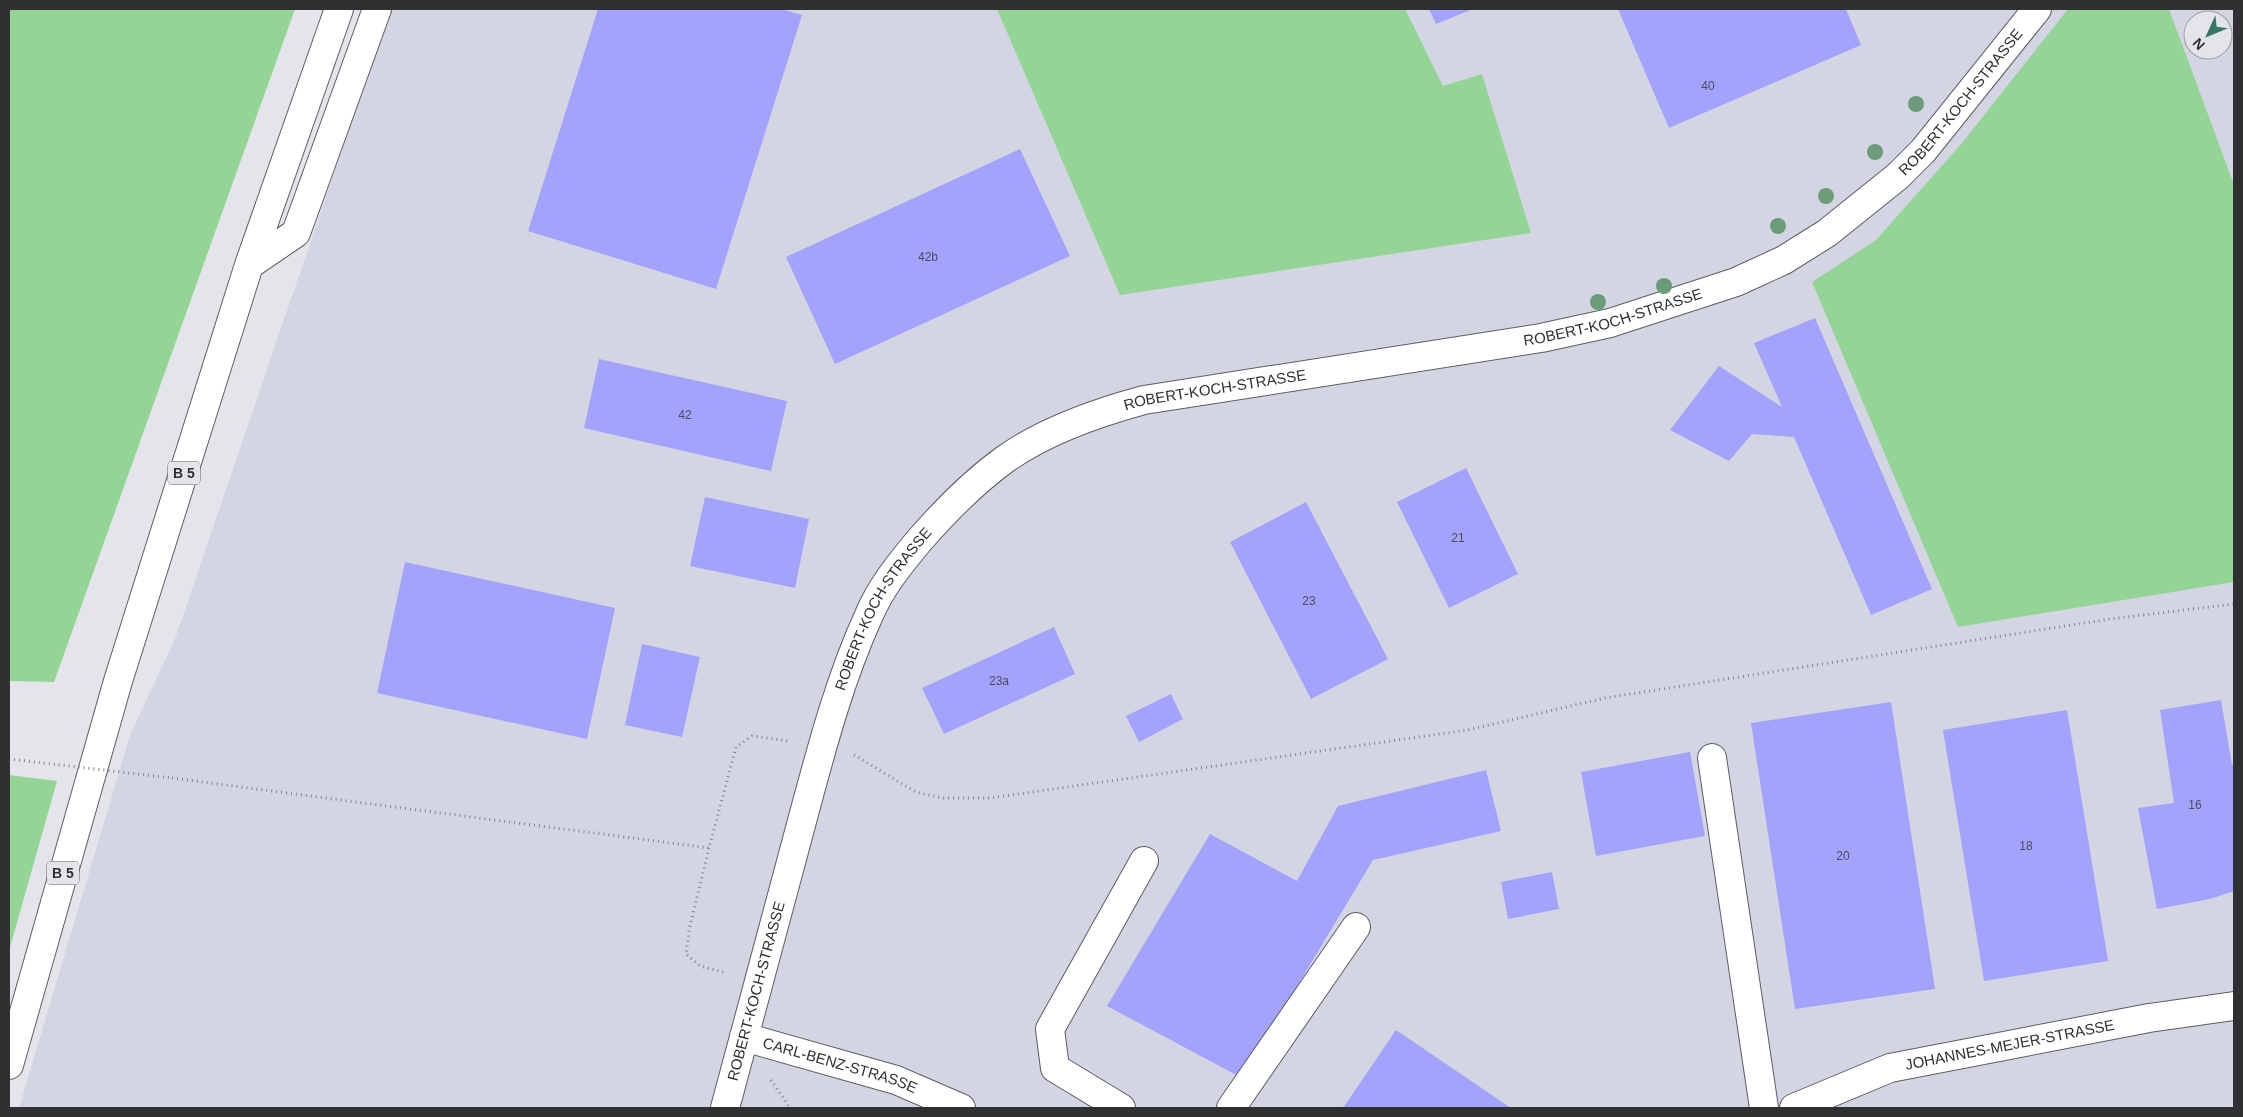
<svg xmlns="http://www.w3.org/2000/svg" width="2243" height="1117" viewBox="0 0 2243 1117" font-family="Arial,sans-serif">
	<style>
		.built { fill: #d4d5e3; fill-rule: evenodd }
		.green { fill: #94d496 }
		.building { fill: #a3a2fc }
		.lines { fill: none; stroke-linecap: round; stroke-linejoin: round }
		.minor-casing { stroke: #5d5d63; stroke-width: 30 }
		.highway-casing { stroke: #5d5d63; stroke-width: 30 }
		.path { stroke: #848589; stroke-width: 3; stroke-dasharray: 1 4; stroke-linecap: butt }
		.minor { stroke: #fff; stroke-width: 28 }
		.highway { stroke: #fff; stroke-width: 28 }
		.path-bridge { stroke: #848589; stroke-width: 3; stroke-dasharray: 1 4; stroke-linecap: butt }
		.tree { fill: #6c9b79 }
		.labels { text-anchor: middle; stroke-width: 4; stroke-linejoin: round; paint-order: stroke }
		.number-label { font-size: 12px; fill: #4c4c64 }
		.shield { fill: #e4e4eb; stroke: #65666a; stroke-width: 1 }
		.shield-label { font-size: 14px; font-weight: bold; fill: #2f3032 }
		.street-label { font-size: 15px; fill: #2f3032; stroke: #e4e4eb }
	</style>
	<rect width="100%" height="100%" fill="#e4e4eb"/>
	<path class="built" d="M390 9H2234V1108H19L130 735 175 639ZM2193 20H2223V50H2193Z"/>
	<path class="green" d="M9 9H295L54 682 9 681Z
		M997 9H1405L1443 86 1482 74 1531 233 1120 295Z
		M2068 9H2169L2234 185V582L1958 627 1812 282 1876 240 1962 143Z
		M9 775 57 781 9 951Z"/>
	<path class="building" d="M598 9H781L802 15 716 289 528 231Z
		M1429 9H1473L1436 24Z
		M1618 9H1846L1861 45 1669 128Z
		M1020 149 1070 256 835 364 786 257Z
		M1815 318 1932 589 1871 615 1794 437 1752 434 1729 461 1670 430 1719 366 1782 407 1754 343Z
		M599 359 787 401 771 471 584 428Z
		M1466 468 1518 574 1449 608 1397 502Z
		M705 497 809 519 795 588 690 566Z
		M1306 502 1388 659 1311 699 1230 542Z
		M405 562 615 608 587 739 377 693Z
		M1054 627 1075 674 944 734 922 688Z
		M642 644 700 657 682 737 625 725Z
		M1171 694 1183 719 1139 742 1126 716Z
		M2221 700 2232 765H2234V891L2210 899 2157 909 2138 808 2174 803 2160 710Z
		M1891 702 1935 989 1795 1009 1751 723Z
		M2067 710 2108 961 1984 981 1943 730Z
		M1690 752 1705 836 1596 856 1581 772Z
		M1486 770 1501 831 1373 860 1242 1078 1107 1006 1210 834 1297 881 1338 806Z
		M1552 872 1559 909 1508 919 1501 882Z
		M1396 1030 1511 1108H1343Z"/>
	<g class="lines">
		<defs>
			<g id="minor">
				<path d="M1712 758 1764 1108"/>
				<path id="s1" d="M744 1037 896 1080 961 1108"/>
				<path id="s2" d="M725 1108C749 1018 773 927 798 836 818 762 837 685 869 615 881 587 899 565 918 542 944 512 971 484 1004 460 1044 431 1096 413 1144 400L1541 338 1610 323 1736 282 1784 260 1827 233 1898 176 1923 151 2037 9"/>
				<path d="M1121 1108 1055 1068 1050 1029 1144 861"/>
				<path d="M1231 1108 1356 927"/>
				<path id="s3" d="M1794 1108 1890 1068 2149 1018 2234 1006"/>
			</g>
			<path id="highway" d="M249 265 296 233 377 9
				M9 1065 118 681 249 265 339 9"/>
		</defs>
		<use href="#minor" class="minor-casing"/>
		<use href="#highway" class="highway-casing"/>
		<path class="path" d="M854 755 916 792 943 798H990L1468 730 1605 698 2110 619 2234 604
			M172 778 709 848 736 747 752 736 789 741
			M709 848 690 926 686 954 700 966 727 973
			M771 1080 790 1108"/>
		<use href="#minor" class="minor"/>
		<use href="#highway" class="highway"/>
		<path class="path-bridge" d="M9 759 172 778"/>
	</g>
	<g class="tree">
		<circle cx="1916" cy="104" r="8"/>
		<circle cx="1875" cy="152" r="8"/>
		<circle cx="1826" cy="196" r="8"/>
		<circle cx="1778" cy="226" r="8"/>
		<circle cx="1664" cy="286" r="8"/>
		<circle cx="1598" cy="302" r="8"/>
	</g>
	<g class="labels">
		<g class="number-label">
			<text x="1708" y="90">40</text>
			<text x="928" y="261">42b</text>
			<text x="685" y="419">42</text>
			<text x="1458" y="542">21</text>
			<text x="1309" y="605">23</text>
			<text x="999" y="685">23a</text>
			<text x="2195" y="809">16</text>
			<text x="2026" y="850">18</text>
			<text x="1843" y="860">20</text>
		</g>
		<g class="shield">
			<rect x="168" y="461.5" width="32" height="23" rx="4"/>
			<rect x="47" y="861.5" width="32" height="23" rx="4"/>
		</g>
		<g class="shield-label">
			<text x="184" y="478">B 5</text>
			<text x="63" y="878">B 5</text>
		</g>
		<g class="street-label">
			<text dy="5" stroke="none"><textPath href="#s2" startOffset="1771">ROBERT-KOCH-STRASSE</textPath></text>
			<text dy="5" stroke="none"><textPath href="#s2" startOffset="1351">ROBERT-KOCH-STRASSE</textPath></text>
			<text dy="5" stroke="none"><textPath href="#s2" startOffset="946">ROBERT-KOCH-STRASSE</textPath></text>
			<text dy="5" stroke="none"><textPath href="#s2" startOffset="526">ROBERT-KOCH-STRASSE</textPath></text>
			<text dy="5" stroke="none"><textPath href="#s2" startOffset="121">ROBERT-KOCH-STRASSE</textPath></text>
			<text dy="5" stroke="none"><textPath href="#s3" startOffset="226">JOHANNES-MEJER-STRASSE</textPath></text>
			<text dy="5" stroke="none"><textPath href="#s1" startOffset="100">CARL-BENZ-STRASSE</textPath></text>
		</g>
	</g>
	<rect width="2243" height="1117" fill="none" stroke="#2f3032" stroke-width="20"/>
	<g transform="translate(2208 35) rotate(226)"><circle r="24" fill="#e4e4eb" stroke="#9c9ca1"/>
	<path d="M0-4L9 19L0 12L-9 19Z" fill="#377663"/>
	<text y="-8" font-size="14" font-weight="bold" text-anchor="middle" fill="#2f3032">N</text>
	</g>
</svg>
